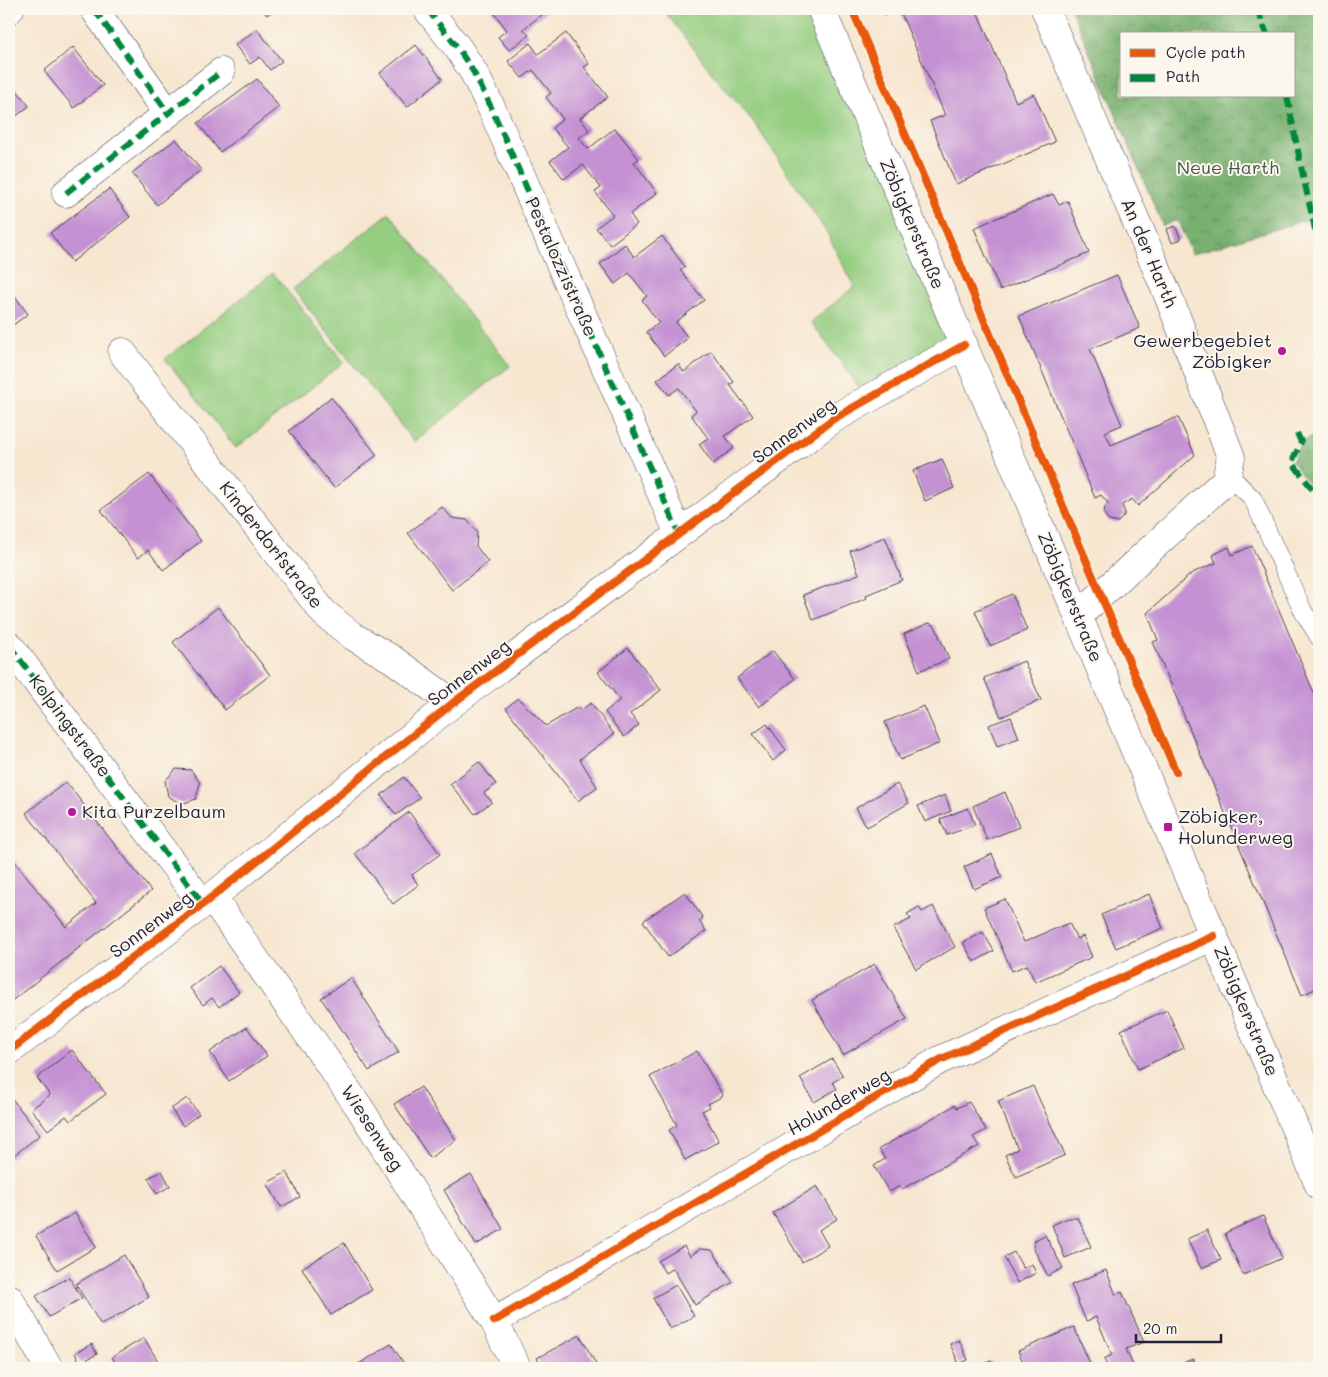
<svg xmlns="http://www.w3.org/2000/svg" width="1328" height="1377" viewBox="0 0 1328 1377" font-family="Mali,sans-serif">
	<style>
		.green { fill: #95cd81; stroke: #5c785e }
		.forest { fill: url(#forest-crowns); stroke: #4d6955; fill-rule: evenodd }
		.building { fill: #c491d3 }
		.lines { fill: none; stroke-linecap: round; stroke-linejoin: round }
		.lane-casing { stroke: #423f51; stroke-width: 19 }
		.street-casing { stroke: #423f51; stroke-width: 29 }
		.secondary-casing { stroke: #423f51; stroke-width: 29 }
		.lane { stroke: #fff; stroke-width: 18 }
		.street { stroke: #fff; stroke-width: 28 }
		.secondary { stroke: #fff; stroke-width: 28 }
		.quiet { stroke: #00873e; stroke-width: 6; stroke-dasharray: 12 6; stroke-linecap: butt }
		.cycleway-casing { stroke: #fbf7ec; stroke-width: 11 }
		.cycleway { stroke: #e8590c; stroke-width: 8 }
		.poi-dot { fill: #b5179e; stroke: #fbf7ec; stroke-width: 2 }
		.labels { text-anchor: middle; stroke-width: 4; stroke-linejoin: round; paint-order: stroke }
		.park-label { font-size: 18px; fill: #445550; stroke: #fbf7ec }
		.street-label { font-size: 18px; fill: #22223b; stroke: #fbf7ec }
		.poi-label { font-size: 18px; fill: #22223b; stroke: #fbf7ec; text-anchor: start }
	</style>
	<defs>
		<pattern id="forest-crowns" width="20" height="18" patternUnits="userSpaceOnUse" patternTransform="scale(1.25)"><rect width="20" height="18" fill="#78b06f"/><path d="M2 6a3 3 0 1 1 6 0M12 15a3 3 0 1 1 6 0" fill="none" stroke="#628f5c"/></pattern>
	</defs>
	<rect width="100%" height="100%" fill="#fbf7ec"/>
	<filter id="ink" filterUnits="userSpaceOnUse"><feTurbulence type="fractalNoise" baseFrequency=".02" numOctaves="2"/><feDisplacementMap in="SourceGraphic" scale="10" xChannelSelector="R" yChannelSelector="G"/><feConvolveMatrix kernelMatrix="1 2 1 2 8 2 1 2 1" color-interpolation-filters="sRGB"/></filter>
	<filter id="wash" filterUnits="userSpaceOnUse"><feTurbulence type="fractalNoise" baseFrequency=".0096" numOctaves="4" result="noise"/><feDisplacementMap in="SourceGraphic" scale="20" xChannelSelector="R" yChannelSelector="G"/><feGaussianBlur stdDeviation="1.12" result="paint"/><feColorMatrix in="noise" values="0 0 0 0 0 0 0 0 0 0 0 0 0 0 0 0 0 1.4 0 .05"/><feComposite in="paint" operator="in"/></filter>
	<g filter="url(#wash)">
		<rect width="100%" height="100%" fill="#f7e6d0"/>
		<path class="green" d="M663 9H821L964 345 868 399 811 322 854 287 827 233 753 121 715 77Z
			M389 213 510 366 414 442 293 289Z
			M273 273 344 362 236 448 165 359Z"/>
		<path class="forest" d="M1071 9H1319V216L1192 254 1177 220 1163 226ZM1122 34H1294V96H1122Z
			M1319 434V498L1292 462 1301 442Z"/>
		<g id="blocks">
			<path class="building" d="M262 9H275L267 15Z
				M491 9H550L523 29 529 35 509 50 498 37 507 30Z
				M882 9H976L1016 102 1034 94 1055 142 956 184 930 121 945 115 899 9 885 15Z
				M257 29 282 61 270 70 260 57 250 64 235 45Z
				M566 33 589 64 584 67 608 97 580 118 589 130 579 138 588 149 615 128 639 159 634 162 657 193 630 214 637 224 610 245 596 228 613 215 595 192 601 188 583 165 564 179 550 161 568 147 552 128 563 119 546 97 551 93 533 70 522 78 508 61 530 43 538 54Z
				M416 45 442 79 407 107 380 73Z
				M73 47 103 85 74 108 44 71Z
				M257 79 279 107 220 152 198 123Z
				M9 80 29 106 9 122Z
				M176 139 201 170 157 205 132 173Z
				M109 189 130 217 72 262 50 233Z
				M1053 194 1059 205 1068 201 1089 253 1000 290 974 228Z
				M1175 226 1181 239 1172 243 1167 229Z
				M662 236 685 267 680 270 704 300 676 322 688 338 664 356 646 332 659 323 642 300 647 296 629 273 615 284 600 264 625 244 634 257Z
				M1117 275 1140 328 1090 349 1122 425 1105 432 1111 445 1178 417 1195 455 1138 506 1132 499 1122 505 1125 513 1123 517 1118 522H1113L1109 521 1104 514 1105 506 1108 503 1101 495 1095 498 1019 316Z
				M9 288 28 314 9 328Z
				M711 351 734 382 730 385 753 416 725 436 734 448 713 464 699 444 708 438 691 415 696 411 679 388 669 395 657 380 678 364 684 372Z
				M331 397 377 455 334 488 289 431Z
				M942 459 954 488 925 501 913 471Z
				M149 474 201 541 163 570 148 550 138 558 101 510Z
				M442 507 452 518 467 520 477 532 476 546 488 562 452 590 408 533Z
				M885 537 902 580 866 595 867 598 813 620 803 595 859 574 850 551Z
				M1252 546 1319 705V987L1302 995 1153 642 1158 640 1147 613 1192 573 1216 563 1213 555 1229 547 1232 555Z
				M1012 594 1027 630 990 646 975 611Z
				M218 607 270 675 225 710 173 642Z
				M929 623 935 626 949 659 919 671 904 634Z
				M628 648 661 690 630 714 639 725 624 737 605 712 620 700 598 672Z
				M773 651 795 679 759 707 737 678Z
				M1024 661 1041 700 1001 717 984 678Z
				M518 698 546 726 578 707 581 710 591 703 614 734 580 759 597 787 578 801 506 708Z
				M924 706 940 743 900 760 885 722Z
				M1011 717 1019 738 997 746 989 725Z
				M767 724 786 750 773 761 753 734Z
				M479 762 496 784 484 793 492 802 475 814 450 784Z
				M176 769 191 770 200 783 196 799 181 804 168 796 165 781Z
				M404 777 420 798 396 815 381 795Z
				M66 782 151 891 9 1003V854L66 927 96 903 26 813Z
				M897 784 909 803 867 827 856 808Z
				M1005 792 1019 827 987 840 973 806Z
				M945 795 951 811 925 822 918 806Z
				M968 808 975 825 947 835 940 819Z
				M409 812 440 854 412 875 418 885 393 904 355 853Z
				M992 854 1002 877 974 889 964 867Z
				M685 892 703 918 699 921 706 931 668 957 643 921Z
				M1149 894 1163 928 1116 948 1101 915Z
				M1005 899 1024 942 1069 923 1077 939 1083 936 1092 957 1035 982 1027 965 1012 971 984 908Z
				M933 906 955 947 916 969 893 928 911 919 907 914 919 907 922 912Z
				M983 932 994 951 974 962 963 943Z
				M875 964 907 1019 843 1055 812 1000Z
				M219 966 239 992 219 1007 212 998 203 1005 190 988Z
				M351 978 399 1052 369 1071 321 998Z
				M1167 1010 1184 1048 1138 1069 1121 1030Z
				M247 1027 267 1056 229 1081 210 1052Z
				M72 1050 106 1094 70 1121 66 1116 48 1130 31 1109 50 1095 37 1078Z
				M697 1051 723 1096 708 1104 710 1107 702 1111 719 1141 685 1160 669 1130 677 1125 650 1077Z
				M832 1059 843 1076 833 1082 837 1089 814 1102 800 1078Z
				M1033 1086 1065 1155 1016 1177 1005 1155 1018 1149 998 1101Z
				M421 1087 456 1140 430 1158 394 1104Z
				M10 1096 40 1135 9 1159V1097Z
				M187 1098 199 1114 183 1126 171 1109Z
				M969 1102 986 1130 973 1137 979 1146 902 1189 900 1186 889 1192 874 1166 885 1159 879 1149 955 1105 957 1108Z
				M162 1171 170 1186 157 1194 148 1178Z
				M287 1172 300 1197 281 1207 267 1183Z
				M471 1174 503 1229 476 1245 444 1190Z
				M817 1186 837 1219 819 1230 828 1246 802 1262 773 1213Z
				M75 1213 96 1247 57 1270 36 1236Z
				M1263 1216 1282 1258 1243 1275 1225 1233Z
				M1068 1218H1078L1091 1247 1065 1258 1052 1225Z
				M1207 1230 1221 1260 1201 1268 1187 1239Z
				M1045 1235 1063 1268 1048 1276 1033 1247 1035 1240Z
				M344 1243 372 1290 331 1315 302 1268Z
				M684 1246 690 1256 700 1249 712 1250 733 1282 695 1305 673 1268 665 1273 658 1261Z
				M1014 1252 1023 1268 1032 1264 1036 1273 1017 1283 1004 1257Z
				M124 1255 149 1297 101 1325 76 1284Z
				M1106 1270 1116 1295 1122 1292 1144 1342 1126 1349 1134 1368H1108L1104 1359 1112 1355 1096 1317 1086 1321 1071 1285Z
				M69 1277 82 1298 49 1317 36 1296Z
				M676 1285 694 1316 670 1329 653 1298Z
				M1074 1327 1092 1368H1026L1018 1351Z
				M580 1335 598 1368H542L537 1358Z
				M144 1338 162 1368H118L112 1357Z
				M959 1340 968 1360 959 1364 950 1344Z
				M92 1344 97 1354 80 1363 75 1353Z
				M391 1344 407 1368H358L356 1366Z
				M1193 1359 1197 1368H1171Z
				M991 1361 994 1368H974Z"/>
		</g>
	</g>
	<g filter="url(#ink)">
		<use href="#blocks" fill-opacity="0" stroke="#423f51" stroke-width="1"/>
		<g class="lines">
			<defs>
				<path id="lane" d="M1228 474 1253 499 1303 611 1319 637"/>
				<path id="street" d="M94 9 168 113
					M427 9 458 48 474 73 491 107 679 534
					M1045 9 1167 293 1231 457 1226 480 1078 616
					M9 10 10 9
					M66 193 221 72
					M122 352 324 613 354 637 392 659 453 703
					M9 645 203 904
					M212 897 359 1107 494 1321 517 1368
					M9 1051 212 897 453 703 833 419 964 345
					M9 1298 49 1368
					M494 1321 940 1060 1214 936"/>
				<path id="secondary" d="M821 9 1319 1185"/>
			</defs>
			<use href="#lane" class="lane-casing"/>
			<use href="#street" class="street-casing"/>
			<use href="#secondary" class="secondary-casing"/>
			<use href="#lane" class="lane"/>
			<use href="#street" class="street"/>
			<use href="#secondary" class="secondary"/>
			<path class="quiet" d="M94 9 168 113
				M427 9 458 48 474 73 491 107 679 534
				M1257 9 1267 34
				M1287 96 1302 171 1319 247
				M66 193 221 72
				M1297 433 1301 442 1292 462 1319 498
				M9 645 203 904"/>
			<defs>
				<path id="cycleway" d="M852 9 1176 772
					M9 1051 212 897 453 703 833 419 964 345
					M494 1321 940 1060 1214 936"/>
			</defs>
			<use href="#cycleway" class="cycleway-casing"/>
			<use href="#cycleway" class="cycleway"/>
		</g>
	</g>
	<g class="poi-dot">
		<circle cx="1282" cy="351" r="5"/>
		<circle cx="72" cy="812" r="5"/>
		<rect x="1163" y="822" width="10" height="10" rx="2.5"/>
	</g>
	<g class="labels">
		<g class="park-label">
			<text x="1228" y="174">Neue Harth</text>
		</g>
		<g class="street-label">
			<text transform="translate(912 224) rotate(67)" y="6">Zöbigkerstraße</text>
			<text transform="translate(1149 253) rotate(67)" y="6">An der Harth</text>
			<text transform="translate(561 267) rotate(66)" y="6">Pestalozzistraße</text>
			<text transform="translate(794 431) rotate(-36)" y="6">Sonnenweg</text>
			<text transform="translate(271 545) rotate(52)" y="6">Kinderdorfstraße</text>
			<text transform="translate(1070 597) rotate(67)" y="6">Zöbigkerstraße</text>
			<text transform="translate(469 673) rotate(-37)" y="6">Sonnenweg</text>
			<text transform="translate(70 726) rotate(53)" y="6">Kolpingstraße</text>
			<text transform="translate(151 925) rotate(-37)" y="6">Sonnenweg</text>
			<text transform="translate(1246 1011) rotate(67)" y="6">Zöbigkerstraße</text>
			<text transform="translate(839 1102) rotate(-30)" y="6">Holunderweg</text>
			<text transform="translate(372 1128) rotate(57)" y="6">Wiesenweg</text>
		</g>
		<g class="poi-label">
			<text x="1272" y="347" text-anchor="end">Gewerbegebiet<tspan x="1272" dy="21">Zöbigker</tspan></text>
			<text x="82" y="818">Kita Purzelbaum</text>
			<text x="1178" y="823">Zöbigker,<tspan x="1178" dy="21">Holunderweg</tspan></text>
		</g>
	</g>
	<rect width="1328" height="1377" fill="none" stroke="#fbf7ec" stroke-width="30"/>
	<rect x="1120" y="32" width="175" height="65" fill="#fbf7ec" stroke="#a4a2a5"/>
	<rect x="1130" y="49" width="25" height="8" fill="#e8590c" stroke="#a4a2a5"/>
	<text x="1166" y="58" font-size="15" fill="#22223b">Cycle path</text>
	<rect x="1130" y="74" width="25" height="8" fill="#00873e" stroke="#a4a2a5"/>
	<text x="1166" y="82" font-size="15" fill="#22223b">Path</text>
	<path d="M1136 1334v8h85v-8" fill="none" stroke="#22223b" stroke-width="2.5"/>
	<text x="1143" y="1334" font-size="15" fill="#22223b" stroke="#fbf7ec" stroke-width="4" paint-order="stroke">20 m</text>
</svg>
